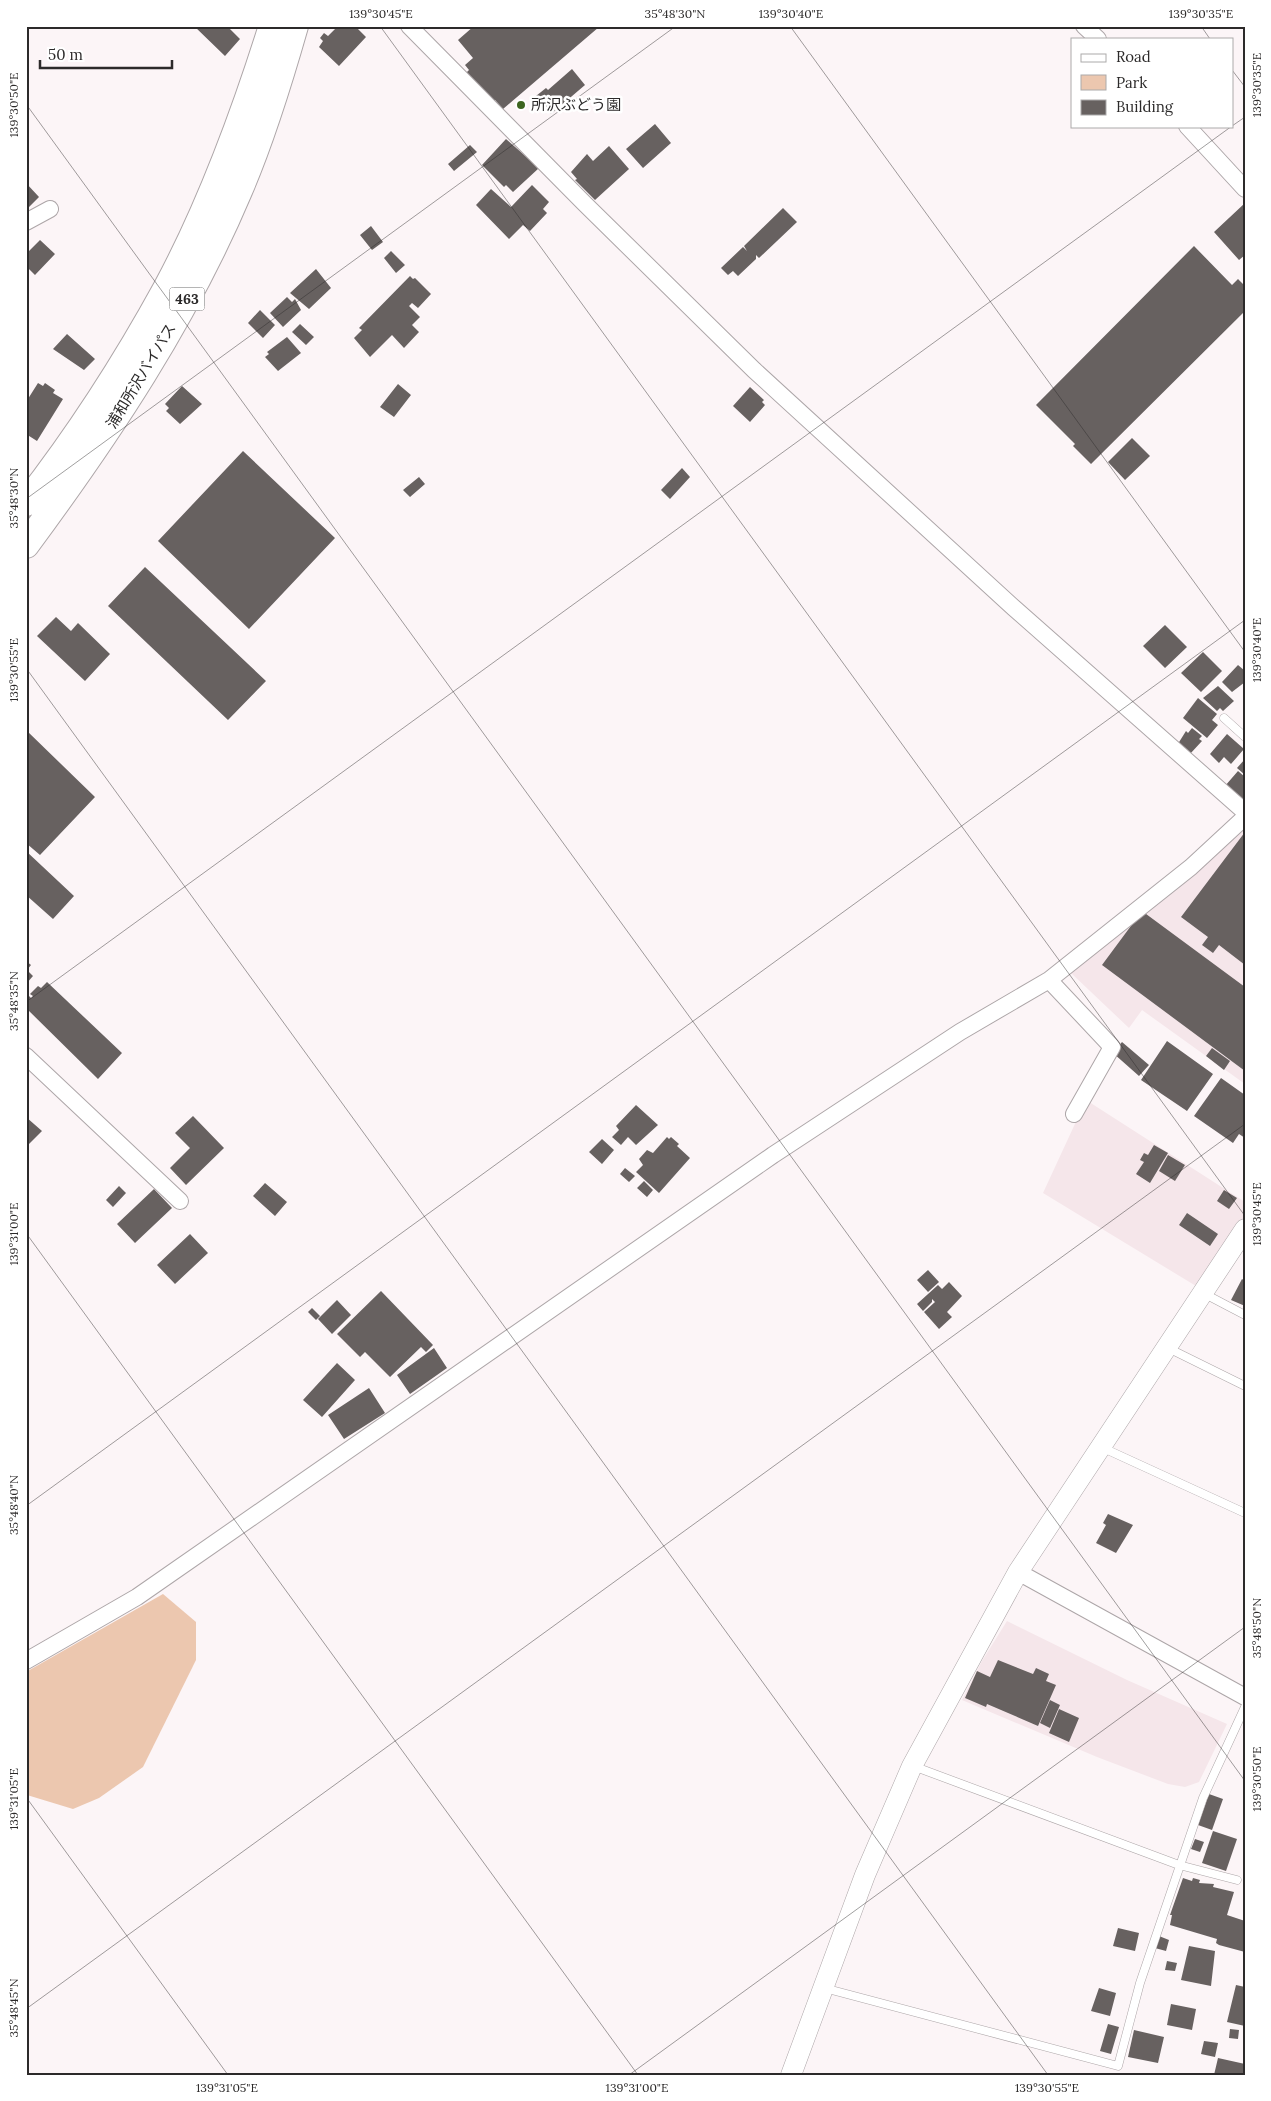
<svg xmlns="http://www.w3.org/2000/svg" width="1271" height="2101" viewBox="0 0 1271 2101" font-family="Lora,'Noto Sans JP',serif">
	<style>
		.built { fill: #f5e6ea }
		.green { fill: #ecc7af }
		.building { fill: #676160 }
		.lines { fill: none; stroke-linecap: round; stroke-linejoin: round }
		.service-casing { stroke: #ada6a8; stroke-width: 9 }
		.minor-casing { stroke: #ada6a8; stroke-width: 18 }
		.tertiary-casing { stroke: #ada6a8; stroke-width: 21 }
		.trunk-casing { stroke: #ada6a8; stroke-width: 28 }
		.service { stroke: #fff; stroke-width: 8 }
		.minor { stroke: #fff; stroke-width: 16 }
		.tertiary { stroke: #fff; stroke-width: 20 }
		.trunk { stroke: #fff; stroke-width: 26 }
		.ticks { fill: none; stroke: #2c2a2a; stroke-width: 1; stroke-opacity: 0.45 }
		.poi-dot { fill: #3d6520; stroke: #fff; stroke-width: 2 }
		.labels { text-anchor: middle; stroke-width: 5; stroke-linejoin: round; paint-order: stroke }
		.shield { fill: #fff; stroke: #6b6a6a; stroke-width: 1 }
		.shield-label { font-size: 14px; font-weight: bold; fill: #2c2a2a }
		.poi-label { font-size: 15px; fill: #2c2a2a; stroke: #fff; text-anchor: start }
		.street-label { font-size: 15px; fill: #2c2a2a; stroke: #fff }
		.neatline { fill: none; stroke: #2c2a2a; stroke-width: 2 }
		.ticks-label { font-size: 12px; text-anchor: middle; fill: #2c2a2a }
	</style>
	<rect width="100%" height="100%" fill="#fcf5f7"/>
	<path class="built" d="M1245 823V1084L1142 1010 1129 1028 1071 973Z
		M1086 1100 1245 1202V1216L1196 1286 1043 1193Z
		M1007 1621 1127 1680 1227 1724 1199 1782 1185 1787 1168 1784 1097 1757 962 1700 982 1661Z"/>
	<path class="green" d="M163 1594 196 1622V1660L143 1767 99 1798 73 1809 27 1795 26 1672Z"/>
	<path class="building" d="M194 26H227L240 39 225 56Z
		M338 26H355L366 37 339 66 319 47 323 41 320 38 324 33 328 36Z
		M474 26H598L599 27 503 109 495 100 492 104 465 74 469 70 465 65 473 58 458 40Z
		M572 69 585 85 551 114 536 96 546 88 548 90Z
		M655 124 671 143 643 168 626 149Z
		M506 139 539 168 513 192 506 185 504 187 482 165Z
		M470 145 477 152 454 171 448 164Z
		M609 146 629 169 595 200 575 180 577 179 571 172 587 154 593 161Z
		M26 183 39 197 26 210Z
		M532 185 549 202 543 209 547 213 530 231 523 225 509 239 476 205 491 189 511 207Z
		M1245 203V255L1239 260 1214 232Z
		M783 208 797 222 759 258 756 255V259L738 276 733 271 728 275 721 268 743 247 747 251 744 246Z
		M371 226 383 242 372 250 360 235Z
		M40 240 55 254 35 275 26 266V254Z
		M1194 246 1232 285 1238 279 1245 286V311L1091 464 1073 446 1075 444 1036 405Z
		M391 251 405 265 396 273 384 258Z
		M316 269 331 288 309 309 290 293Z
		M410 276 413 279 415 278 431 294 418 308 412 303 409 306 420 317 412 325 419 332 404 348 392 335 370 357 354 338 362 330 359 328Z
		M287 297 292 302 295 299 301 310 283 327 270 313Z
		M260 310 275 325 263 338 248 323Z
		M300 324 314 337 306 345 292 332Z
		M67 334 95 359 84 370 53 349Z
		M287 337 301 353 278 371 265 357 269 354 267 352Z
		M38 383 43 386 45 383 55 390 53 393 63 399 37 441 26 434V402Z
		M398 384 411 395 394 417 380 407Z
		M182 386 202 404 180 424 166 411 169 408 165 404Z
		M750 387 764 400 762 402 765 405 750 422 733 406Z
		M1132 438 1150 456 1125 480 1108 462Z
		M243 451 335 538 249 629 158 541Z
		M682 468 690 477 670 499 661 490Z
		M419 477 425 484 410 497 403 490Z
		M145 567 266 681 228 720 108 606Z
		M56 617 71 631 78 623 110 654 85 681 37 636Z
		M1165 625 1187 647 1165 668 1143 646Z
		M1203 652 1222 671 1201 692 1181 673Z
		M1238 665 1245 671V682L1232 692 1222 682Z
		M1218 686 1234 701 1223 711 1220 708 1217 711 1203 698Z
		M1198 698 1217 714 1212 720 1218 725 1207 738 1183 718Z
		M1192 728 1202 736 1199 739 1202 741 1190 754 1176 747 1186 731 1188 733Z
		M26 730 95 797 40 855 26 843Z
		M1227 734 1244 749 1231 764 1224 757 1219 763 1210 754Z
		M1245 759V775L1237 768Z
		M1238 771 1245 777V803L1225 786Z
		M1245 832V965L1219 945 1213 953 1202 945 1208 937 1181 917Z
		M26 851 74 896 53 919 26 895Z
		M1142 911 1245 987V1071L1102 965Z
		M26 961 31 965 27 970 33 976 26 984Z
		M47 982 122 1053 98 1079 26 1008V998L29 996 31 998 33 996 30 994 38 986 41 988Z
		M1167 1041 1213 1074 1187 1111 1141 1080Z
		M1122 1042 1149 1065 1139 1076 1113 1053Z
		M1212 1048 1230 1061 1224 1070 1206 1056Z
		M1221 1078 1245 1095V1138L1239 1134 1233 1143 1194 1116Z
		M636 1105 658 1125 636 1145 628 1137 621 1145 612 1137 619 1130 616 1126Z
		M193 1116 224 1148 186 1185 170 1168 190 1148 175 1133Z
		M26 1117 42 1131 26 1147Z
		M667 1137 669 1139 671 1137 679 1144 677 1146 690 1158 659 1193 636 1172 643 1165 639 1159 647 1150 653 1153Z
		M602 1139 614 1150 602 1164 589 1152Z
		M1154 1145 1168 1153 1150 1183 1136 1174 1144 1162 1140 1160 1144 1153 1148 1155Z
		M1168 1155 1185 1165 1175 1181 1159 1171Z
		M625 1168 635 1176 629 1182 620 1174Z
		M644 1181 653 1190 647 1197 637 1188Z
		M265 1183 287 1202 275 1216 253 1196Z
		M119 1186 126 1193 113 1207 106 1200Z
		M154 1189 172 1208 135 1243 117 1224Z
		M1224 1190 1237 1198 1229 1209 1217 1201Z
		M1187 1213 1218 1234 1210 1246 1179 1225Z
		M190 1234 208 1253 175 1284 157 1265Z
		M928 1270 939 1282 928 1292 917 1280Z
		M1242 1279 1245 1281V1306L1231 1300Z
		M949 1282 962 1296 947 1312 952 1317 939 1329 924 1312 935 1302 932 1299V1302L923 1311 917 1304 938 1285 942 1289Z
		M381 1291 433 1345 426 1352 421 1347 390 1377 365 1352 360 1357 337 1334Z
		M337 1300 351 1315 332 1334 318 1319Z
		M312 1308 320 1316 316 1320 308 1312Z
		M434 1348 447 1368 410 1394 397 1375Z
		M337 1363 355 1380 322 1417 303 1400Z
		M369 1388 385 1413 344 1439 328 1415Z
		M1108 1514 1133 1525 1116 1553 1096 1543 1106 1525 1103 1523Z
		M998 1660 1033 1674 1036 1668 1049 1674 1046 1681 1056 1685 1038 1726 987 1704 986 1707 965 1698 977 1671 990 1677Z
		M1050 1700 1060 1705 1050 1728 1040 1723Z
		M1059 1709 1079 1718 1069 1742 1049 1733Z
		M1209 1794 1223 1799 1212 1830 1198 1825Z
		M1213 1831 1237 1839 1226 1871 1202 1863Z
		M1195 1839 1204 1842 1200 1852 1191 1849Z
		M1183 1878 1192 1881 1193 1878 1200 1880 1199 1883 1214 1884 1213 1887 1234 1892 1227 1915 1245 1921V1952L1219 1945 1216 1943 1217 1939 1170 1925 1172 1915H1170Z
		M1118 1928 1139 1933 1135 1951 1113 1946Z
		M1159 1936 1169 1940 1166 1951 1155 1948Z
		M1189 1946 1215 1951 1211 1986 1181 1980Z
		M1167 1961 1177 1963 1175 1971 1165 1970Z
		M1236 1985 1245 1987V2026L1227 2022Z
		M1099 1988 1116 1993 1110 2016 1091 2011Z
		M1171 2004 1196 2009 1192 2030 1167 2025Z
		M1108 2024 1119 2027 1111 2054 1100 2051Z
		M1230 2029 1239 2030 1238 2039 1229 2038Z
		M1134 2030 1164 2037 1158 2063 1128 2057Z
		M1204 2041 1218 2043 1215 2057 1201 2054Z
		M1218 2058 1245 2064V2075H1214Z"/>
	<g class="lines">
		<defs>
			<path id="service" d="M1224 718 1245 737
				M1203 1293 1245 1315
				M1168 1348 1245 1386
				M1101 1447 1245 1513
				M913 1766 1179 1865 1237 1880
				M824 1988 1118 2066 1140 1983 1203 1798 1245 1707"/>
			<path id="minor" d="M409 26 585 204 754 370 1014 608 1245 812
				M1084 26 1098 39
				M1187 126 1245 189
				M26 222 50 209
				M1049 980 1112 1047 1074 1114
				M26 1056 180 1201
				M1018 1572 1245 1697
				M26 1661 137 1597 773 1155 960 1032 1049 980 1191 867 1245 817"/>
			<path id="tertiary" d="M791 2075 865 1875 912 1766 1018 1572 1245 1229"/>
			<path id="trunk" d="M26 503C79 435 126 362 167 287 211 205 244 115 272 26
				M26 545C108 434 185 319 239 191 262 138 279 82 295 26"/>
		</defs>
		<use href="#service" class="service-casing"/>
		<use href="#minor" class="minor-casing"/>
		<use href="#tertiary" class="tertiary-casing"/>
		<use href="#trunk" class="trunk-casing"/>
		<use href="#service" class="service"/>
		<use href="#minor" class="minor"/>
		<use href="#tertiary" class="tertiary"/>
		<use href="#trunk" class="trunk"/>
	</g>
	<path class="ticks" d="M380 26 1245 1216M790 26 1245 652M1201 26 1210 39M1232 70 1245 87M26 104 1245 1781M1232 126 1245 117M26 499 676 26M26 668 1048 2075M26 1002 1232 126M26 1233 638 2075M26 1506 1245 620M26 1797 228 2075M26 2009 1245 1124M629 2075 1245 1627"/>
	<circle class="poi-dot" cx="521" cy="105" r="5"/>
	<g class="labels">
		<rect class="shield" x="169.5" y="287.5" width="35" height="23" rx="4"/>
		<g class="shield-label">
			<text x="187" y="304">463</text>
		</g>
		<g class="poi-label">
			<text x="531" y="110">所沢ぶどう園</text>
		</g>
		<g class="street-label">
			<text transform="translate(141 376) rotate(-59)" y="5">浦和所沢バイパス</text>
		</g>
	</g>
	<rect width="1271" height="2101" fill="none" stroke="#ffffff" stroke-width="55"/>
	<rect x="1071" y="38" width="162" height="90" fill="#ffffff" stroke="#abaaaa"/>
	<rect x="1081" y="54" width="25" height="8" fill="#ffffff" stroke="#abaaaa"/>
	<text x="1116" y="62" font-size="15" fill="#2c2a2a">Road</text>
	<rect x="1081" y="75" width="25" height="15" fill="#ecc7af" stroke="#abaaaa"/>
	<text x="1116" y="88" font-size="15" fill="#2c2a2a">Park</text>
	<rect x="1081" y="100" width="25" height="15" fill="#676160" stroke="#abaaaa"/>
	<text x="1116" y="112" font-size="15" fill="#2c2a2a">Building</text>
	<path d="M40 60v8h132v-8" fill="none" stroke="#2c2a2a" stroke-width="2.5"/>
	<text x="48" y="60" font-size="15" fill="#2c2a2a" stroke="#ffffff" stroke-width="4" paint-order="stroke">50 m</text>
	<rect x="28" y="28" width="1216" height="2046" class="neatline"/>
	<g class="ticks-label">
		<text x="381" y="18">139°30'45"E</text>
		<text x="675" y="18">35°48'30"N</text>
		<text x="791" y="18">139°30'40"E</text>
		<text x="1201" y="18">139°30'35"E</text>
		<text transform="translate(1257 85) rotate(-90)" y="4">139°30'35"E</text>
		<text transform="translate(14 105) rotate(-90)" y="4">139°30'50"E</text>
		<text transform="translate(14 498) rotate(-90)" y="4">35°48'30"N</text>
		<text transform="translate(1257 650) rotate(-90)" y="4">139°30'40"E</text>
		<text transform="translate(14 670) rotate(-90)" y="4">139°30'55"E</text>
		<text transform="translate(14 1001) rotate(-90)" y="4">35°48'35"N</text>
		<text transform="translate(1257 1214) rotate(-90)" y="4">139°30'45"E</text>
		<text transform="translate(14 1234) rotate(-90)" y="4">139°31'00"E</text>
		<text transform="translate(14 1505) rotate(-90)" y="4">35°48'40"N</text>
		<text transform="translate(1257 1628) rotate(-90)" y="4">35°48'50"N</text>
		<text transform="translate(1257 1779) rotate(-90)" y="4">139°30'50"E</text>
		<text transform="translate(14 1799) rotate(-90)" y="4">139°31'05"E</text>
		<text transform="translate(14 2008) rotate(-90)" y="4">35°48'45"N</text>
		<text x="227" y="2092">139°31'05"E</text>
		<text x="637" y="2092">139°31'00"E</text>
		<text x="1047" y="2092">139°30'55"E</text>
	</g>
</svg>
